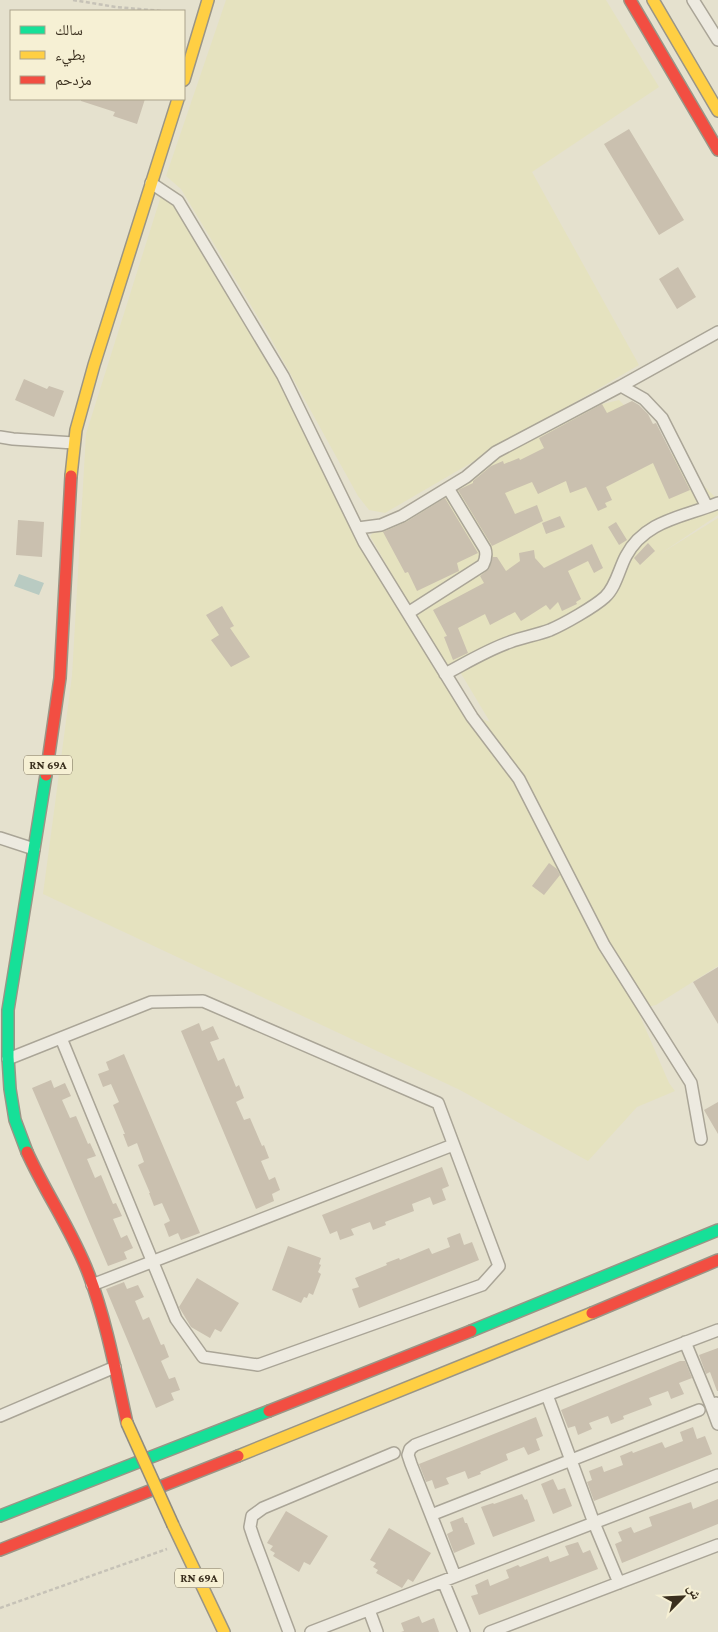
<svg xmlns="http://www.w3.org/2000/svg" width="718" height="1632" viewBox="0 0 718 1632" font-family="'Crimson Pro','Noto Naskh Arabic',serif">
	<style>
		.farmland { fill: #e5e2bf }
		.water { fill: #b9cbc2 }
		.building { fill: #cac0af }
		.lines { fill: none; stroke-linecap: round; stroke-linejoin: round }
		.street-casing { stroke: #aaa597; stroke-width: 14 }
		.fast-casing { stroke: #9a9586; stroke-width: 14 }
		.slow-casing { stroke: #9a9586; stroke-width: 14 }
		.jam-casing { stroke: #9a9586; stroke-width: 14 }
		.path { stroke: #c6c2b7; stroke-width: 2.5; stroke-dasharray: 4 2.5; stroke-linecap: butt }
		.street { stroke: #edeae0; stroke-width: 11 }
		.fast { stroke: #16e098; stroke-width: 11 }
		.slow { stroke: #ffcf43; stroke-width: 11 }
		.jam { stroke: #f24e42; stroke-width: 11 }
		.slow-bridge-casing { stroke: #908b7e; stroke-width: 14; stroke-linecap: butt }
		.slow-bridge { stroke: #ffcf43; stroke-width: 11 }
		.labels { text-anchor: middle; stroke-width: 4; stroke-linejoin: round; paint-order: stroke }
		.shield { fill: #f6f0d4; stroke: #726955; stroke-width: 1 }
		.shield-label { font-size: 12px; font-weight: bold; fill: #3a2f1e }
	</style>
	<rect width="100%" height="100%" fill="#e5e1ce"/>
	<path class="farmland" d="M226 0H606L659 87 532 172 639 365 385 513 369 510 358 496 270 337 181 189 166 176Z
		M161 196 181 205 463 712 490 722 456 665 446 669 370 536 383 523 578 410 619 400 718 500V515L660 554 718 518V966L656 1005 637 1009 669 1083 675 1091 637 1107 588 1161 460 1090 43 894 72 676 86 434Z"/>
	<path class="water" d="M19 574 44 583 39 595 14 586Z"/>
	<path class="building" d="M81 99H145L137 124 113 116 115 112 81 101Z
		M629 129 684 220 659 235 604 144Z
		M678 267 696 297 677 309 659 279Z
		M24 379 47 389 49 386 64 391 54 417 15 400Z
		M632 401 639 405 648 414 653 424 656 423 690 490 669 499 653 463 606 487 612 500 605 503 607 507 598 511 586 487 570 493 566 481 538 494 532 482 505 493 515 514 537 505 543 521 492 546 458 490 473 483V481L491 466 503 461 504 464 519 458 520 460 544 448 539 438 602 404 607 413Z
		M445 498 478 553 457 563 459 571 417 591 408 572 405 573 383 532 406 522Z
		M560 516 565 527 546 534 542 523Z
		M18 520 44 522 42 557 16 555Z
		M616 522 627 540 619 545 608 527Z
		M648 543 655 551 640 565 634 558Z
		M592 544 603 568 594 573 588 561 568 571 581 599 576 602 577 604 562 611 558 602 550 610 546 605 521 621 515 612 490 625 485 614 458 628 468 653 453 660 444 637 447 636 433 610 484 583 480 576 489 569 493 557H497L506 571 520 561 519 553 534 550 535 558 544 568Z
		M222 606 234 626 230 628 250 657 231 667 211 640 219 635 206 615Z
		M549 863 557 869 560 875 544 895 532 886Z
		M718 967V1024L693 982Z
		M199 1023 202 1031 213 1026 219 1039 210 1042 218 1061 224 1058 236 1087 239 1085 244 1098 236 1102 244 1120 250 1118 262 1146 264 1145 269 1158 261 1161 269 1180 275 1177 280 1190 272 1194 274 1201 256 1209 181 1031Z
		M124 1054 200 1233 181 1240 178 1233 169 1237 164 1224 170 1221 162 1203 154 1206 149 1193H150L138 1165 144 1162 137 1143 128 1147 123 1134H125L113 1105 119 1102 111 1084 103 1087 98 1074 109 1070 106 1062Z
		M51 1080 54 1088 65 1083 71 1096 62 1100 70 1118 76 1116 88 1144 90 1143 96 1156 87 1159 95 1178 101 1175 113 1204 116 1203 122 1216 113 1219 121 1238 127 1235 133 1248 124 1252 127 1259 108 1266 32 1088Z
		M718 1102V1134L704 1110Z
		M442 1167 449 1186 442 1189 446 1200 433 1205 430 1197 412 1204 414 1211 385 1222 386 1225 373 1230 370 1222 351 1229 354 1235 340 1240 337 1231 330 1234 322 1215Z
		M460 1233 464 1245 472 1242 479 1260 359 1308 352 1289 359 1287 355 1278 387 1265 386 1263 399 1258 400 1260 429 1248 432 1254 450 1247 447 1238Z
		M288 1246 321 1258 319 1264 321 1265 318 1272 321 1274 313 1295 309 1293 307 1298 304 1297 301 1303 272 1290Z
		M197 1278 239 1303 221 1332 215 1329 210 1338 191 1327 179 1307Z
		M124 1282 127 1289 138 1285 144 1297 135 1301 143 1320 149 1317 161 1345 164 1344 169 1357 161 1361 169 1379 175 1377 180 1390 171 1393 174 1400 156 1408 106 1289Z
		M718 1348V1391H717L710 1372 706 1374 699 1355Z
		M680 1361H685L692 1378 679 1383 684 1394 671 1399 668 1391 649 1398 652 1405 623 1416 624 1419 611 1424 608 1416 589 1423 592 1429 578 1435 575 1426 568 1428 561 1410Z
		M536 1417 543 1436 536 1439 540 1450 528 1455 524 1447 506 1454 508 1460 480 1472 481 1474 468 1479 465 1471 446 1478 449 1484 435 1489 432 1480 426 1482 419 1464Z
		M693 1427 697 1439 705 1436 712 1454 594 1501 587 1482 592 1480 589 1471 602 1466 604 1472 623 1465 620 1456 632 1451 633 1453 662 1442 665 1448 683 1441 680 1432Z
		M553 1479 558 1490 565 1488 572 1506 553 1514 541 1484Z
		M522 1494 525 1500 527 1499 535 1521 493 1537 481 1507 493 1503 494 1504Z
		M718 1499V1524L622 1563 615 1544 622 1541 618 1532 631 1527 634 1533 652 1526 649 1517 691 1502 693 1509Z
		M286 1511 328 1536 310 1565 304 1562 299 1572 273 1556 275 1553 270 1550 273 1546 267 1543Z
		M463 1517 465 1523H467L475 1544 454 1553 447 1534 453 1531 450 1522Z
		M389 1528 431 1553 413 1582 408 1579 402 1588 376 1573 378 1570 373 1567 376 1563 370 1560Z
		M578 1542 583 1553 590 1550 598 1569 479 1615 471 1596 478 1594 475 1585 488 1579 490 1586 509 1578 506 1570 518 1565 520 1567 548 1556 550 1562 569 1555 565 1546Z
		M419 1616 422 1623 434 1618 439 1632H401L404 1631 401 1623Z"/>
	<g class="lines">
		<defs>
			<path id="street" d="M693 0 718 40
				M151 183 178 201 283 376 364 542 472 717 519 779 604 945 691 1083 701 1139
				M621 386 644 399 662 418 707 507
				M0 437 13 439 74 443
				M358 528 381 525 402 516 466 477 496 452 621 386 718 332
				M408 613 483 565C486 559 487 555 485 549L448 488
				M445 674C466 663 487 650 510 642 523 637 537 635 550 630 564 624 594 607 605 597 616 587 619 569 626 556 645 520 684 517 718 503
				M0 838 34 849
				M8 1059 151 1002 203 1001 438 1103 499 1266 482 1285 258 1365 203 1357 176 1319 61 1038
				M92 1285 453 1145
				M685 1342 711 1405
				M547 1395 594 1523 619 1583
				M716 1403 711 1405 718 1424
				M0 1416 115 1367
				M431 1515 699 1410
				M455 1576 411 1464 408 1455 410 1449 415 1445 718 1330
				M443 1581 464 1632
				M369 1610 377 1632
				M289 1632 254 1539 250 1527 252 1516 263 1508 394 1453
				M311 1632 718 1475
				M490 1632 718 1545"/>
			<path id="fast" d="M27 1152 15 1120 10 1089 8 1057V1010L46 775
				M471 1331 718 1230
				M0 1516 269 1411"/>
			<path id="slow" d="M653 0 718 111
				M184 80 208 0
				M71 476 76 430 94 365 178 99
				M238 1456 592 1313
				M173 1525 224 1632"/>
			<path id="jam" d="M630 0 718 150
				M46 775 60 678 71 476
				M27 1152C46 1194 73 1232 89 1275 107 1323 116 1374 127 1423
				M592 1313 718 1260
				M269 1411 471 1331
				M0 1550 238 1456"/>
		</defs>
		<use href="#street" class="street-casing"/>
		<use href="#fast" class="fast-casing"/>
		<use href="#slow" class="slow-casing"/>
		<use href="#jam" class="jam-casing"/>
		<path class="path" d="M73 0 116 7 162 11
			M0 1608 167 1549"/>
		<use href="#street" class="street"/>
		<use href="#fast" class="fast"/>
		<use href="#slow" class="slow"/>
		<use href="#jam" class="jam"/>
		<defs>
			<path id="slow-bridge" d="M127 1423 173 1525"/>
		</defs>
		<use href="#slow-bridge" class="slow-bridge-casing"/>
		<use href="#slow-bridge" class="slow-bridge"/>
	</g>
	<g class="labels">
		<g class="shield">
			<rect x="24" y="755.5" width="48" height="19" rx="4"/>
			<rect x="175" y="1568.5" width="48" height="19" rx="4"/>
		</g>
		<g class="shield-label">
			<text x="48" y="769">RN 69A</text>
			<text x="199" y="1582">RN 69A</text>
		</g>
	</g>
	<rect x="10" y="10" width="175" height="90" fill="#f6f0d4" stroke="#aba38b"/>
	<rect x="20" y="26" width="25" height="8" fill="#16e098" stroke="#aba38b"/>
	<text x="55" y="35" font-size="15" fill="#3a2f1e">سالك</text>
	<rect x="20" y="51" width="25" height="8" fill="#ffcf43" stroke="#aba38b"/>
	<text x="55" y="60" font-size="15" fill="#3a2f1e">بطيء</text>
	<rect x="20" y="76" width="25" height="8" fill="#f24e42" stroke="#aba38b"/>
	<text x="55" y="85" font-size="15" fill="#3a2f1e">مزدحم</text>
	<g transform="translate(683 1597) rotate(66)" stroke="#f6f0d4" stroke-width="4" paint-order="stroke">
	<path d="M0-4L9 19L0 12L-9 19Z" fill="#3a2f1e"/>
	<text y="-8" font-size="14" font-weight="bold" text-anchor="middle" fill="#3a2f1e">ش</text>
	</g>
</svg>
